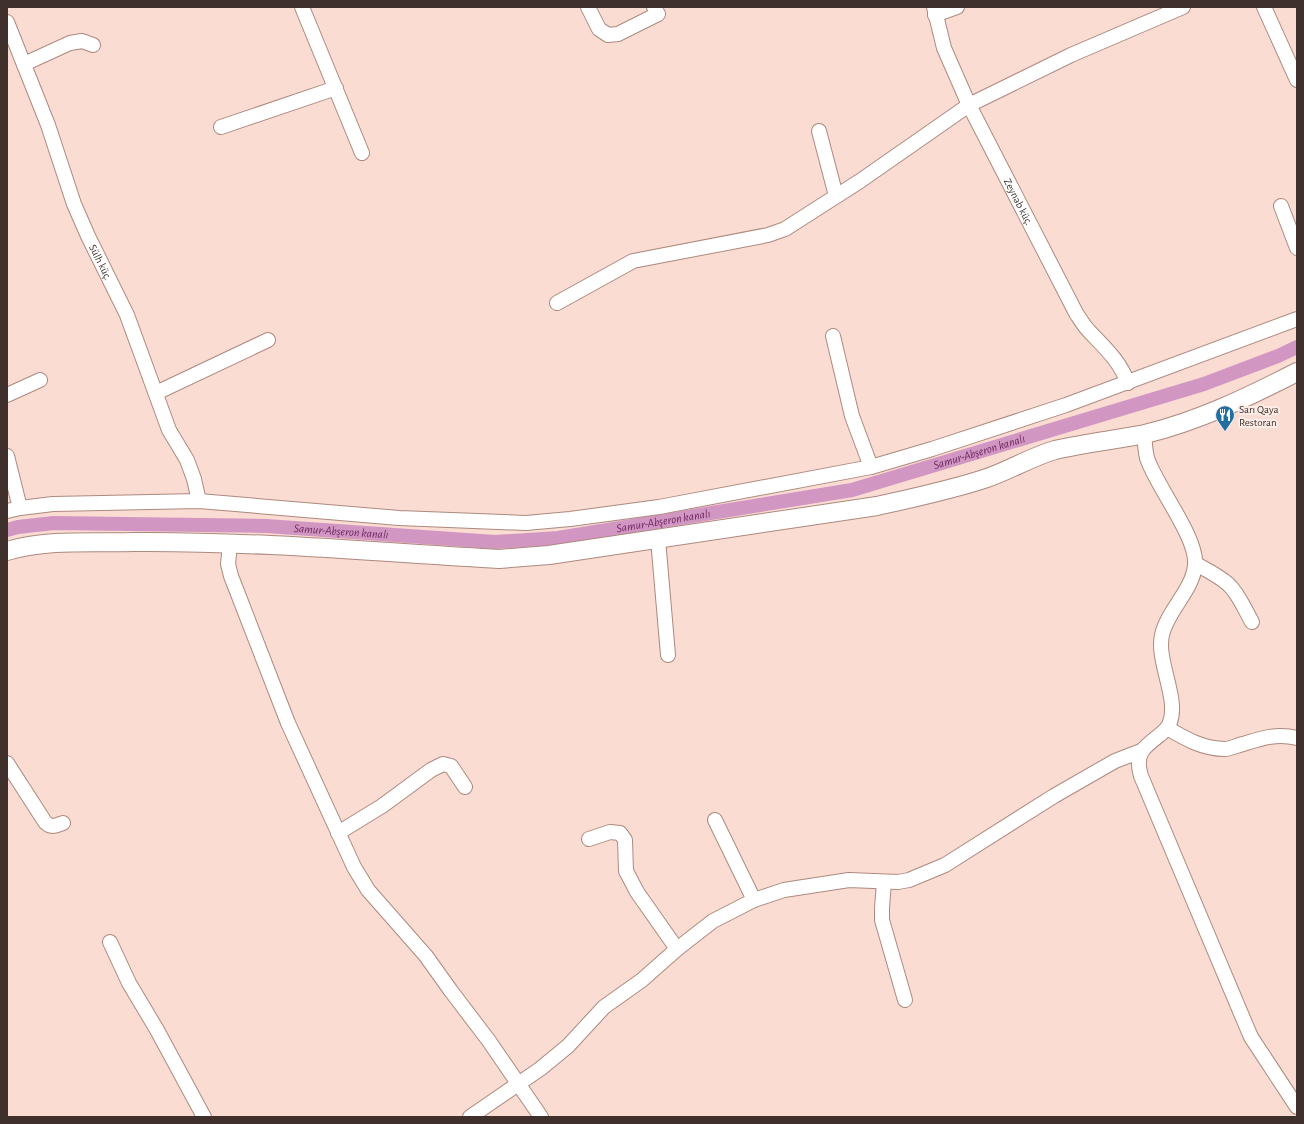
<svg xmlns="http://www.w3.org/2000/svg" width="1304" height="1124" viewBox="0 0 1304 1124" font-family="'Alegreya Sans',sans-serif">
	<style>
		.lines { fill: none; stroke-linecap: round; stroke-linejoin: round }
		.canal { stroke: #d296c3; stroke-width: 14 }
		.minor-casing { stroke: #ad897e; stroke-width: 16 }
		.tertiary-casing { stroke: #ad897e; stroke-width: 20 }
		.minor { stroke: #fff; stroke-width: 14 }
		.tertiary { stroke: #fff; stroke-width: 18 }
		.labels { text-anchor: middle; stroke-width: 4; stroke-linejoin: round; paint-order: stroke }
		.street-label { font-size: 11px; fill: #3f302b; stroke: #fdede8 }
		.poi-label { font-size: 11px; fill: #3f302b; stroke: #fdede8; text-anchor: start }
		.water-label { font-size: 12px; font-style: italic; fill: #6f2861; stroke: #fdede8 }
	</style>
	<rect width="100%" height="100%" fill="#fbdcd2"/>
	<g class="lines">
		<path class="canal" id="s1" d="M7 530 18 527 54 523 266 526 495 542 558 538 852 490 1204 384 1278 356 1297 347"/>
		<defs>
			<g id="minor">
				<path d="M302 7 362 153"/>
				<path d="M588 7 599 29 608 35 618 34 658 14 654 7"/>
				<path id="s2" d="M934 7 944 48 969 105 1076 313C1080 319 1084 326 1089 331 1105 348 1119 360 1128 383"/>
				<path d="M1264 7 1297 80"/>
				<path d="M935 15 957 7"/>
				<path id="s3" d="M7 22 48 125 74 204 88 236 127 315 169 430 187 460 194 479 199 501"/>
				<path d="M24 64 70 43 82 41 93 45"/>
				<path d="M221 127 336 88"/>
				<path d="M819 131 836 196"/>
				<path d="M1281 206 1297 248"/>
				<path d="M557 303 633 261 768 235 785 229 860 181 969 105 1071 55 1183 7"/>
				<path d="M833 336 852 416 871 467"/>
				<path d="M156 393 268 340"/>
				<path d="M7 395 40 380"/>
				<path d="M1144 434C1145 442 1145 450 1147 458 1156 486 1198 538 1195 565 1193 590 1167 611 1162 635 1156 660 1179 699 1170 722 1169 727 1165 730 1161 734 1144 747 1134 753 1141 776L1245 1023 1251 1037 1297 1107"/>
				<path d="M7 456 20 508"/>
				<path d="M7 511 20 508 53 504 199 501 399 518 526 523 570 519 659 507 871 467 932 449 1066 405 1297 319"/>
				<path d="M658 539 668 655"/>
				<path d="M230 544 228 564 231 576 288 723 354 867 368 890 426 956 451 991 489 1041 541 1117"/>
				<path d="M1196 564C1207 570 1219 576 1228 584 1239 594 1245 610 1252 622"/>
				<path d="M1167 728C1186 739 1203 749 1225 749 1231 749 1237 745 1243 744 1262 738 1277 733 1297 738"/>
				<path d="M7 763 45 822C51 828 55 826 63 823"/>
				<path d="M715 820 754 900"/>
				<path d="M338 833 382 806 431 770 443 764 451 766 465 787"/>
				<path d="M589 839 610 832 620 833 625 840 626 871 637 892 677 949"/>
				<path d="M884 882 882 908V920L905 1000"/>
				<path d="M110 942 129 983 157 1030 204 1117"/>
				<path d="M470 1117 540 1069 568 1046 604 1007 642 980 677 949 713 921 754 900 784 890 849 880 898 882 909 880 945 865 1054 796 1115 761 1141 751"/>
			</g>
			<path id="tertiary" d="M7 551C48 539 92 543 133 542 255 541 377 552 499 559L549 555 877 506C913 498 951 490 987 478 1010 470 1031 457 1055 450 1084 443 1115 440 1145 434 1199 421 1248 397 1297 372"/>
		</defs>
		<use href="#minor" class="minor-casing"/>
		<use href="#tertiary" class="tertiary-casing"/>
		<use href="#minor" class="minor"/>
		<use href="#tertiary" class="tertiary"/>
	</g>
	<defs>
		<symbol id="restaurant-pin" viewBox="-11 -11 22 30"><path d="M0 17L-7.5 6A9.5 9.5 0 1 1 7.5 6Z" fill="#216fa1" stroke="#fdede8"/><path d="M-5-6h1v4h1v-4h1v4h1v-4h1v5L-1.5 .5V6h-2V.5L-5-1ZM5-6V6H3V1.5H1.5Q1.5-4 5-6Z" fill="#fff"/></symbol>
	</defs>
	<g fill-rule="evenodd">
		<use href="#restaurant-pin" x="1214" y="404" width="22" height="30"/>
	</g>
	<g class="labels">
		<g class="street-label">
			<text dy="4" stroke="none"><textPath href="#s2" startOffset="213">Zeynəb küç.</textPath></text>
			<text dy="4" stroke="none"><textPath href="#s3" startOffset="258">Sülh küç.</textPath></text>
		</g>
		<g class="poi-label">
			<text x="1239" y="413">Sarı Qaya<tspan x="1239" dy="13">Restoran</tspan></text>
		</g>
		<g class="water-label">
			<text dy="4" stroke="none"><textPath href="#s1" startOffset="983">Samur-Abşeron kanalı</textPath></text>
			<text dy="4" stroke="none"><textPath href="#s1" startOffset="659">Samur-Abşeron kanalı</textPath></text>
			<text dy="4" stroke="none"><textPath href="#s1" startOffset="335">Samur-Abşeron kanalı</textPath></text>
		</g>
	</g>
	<rect width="1304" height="1124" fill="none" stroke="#3f302b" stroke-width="16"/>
</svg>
